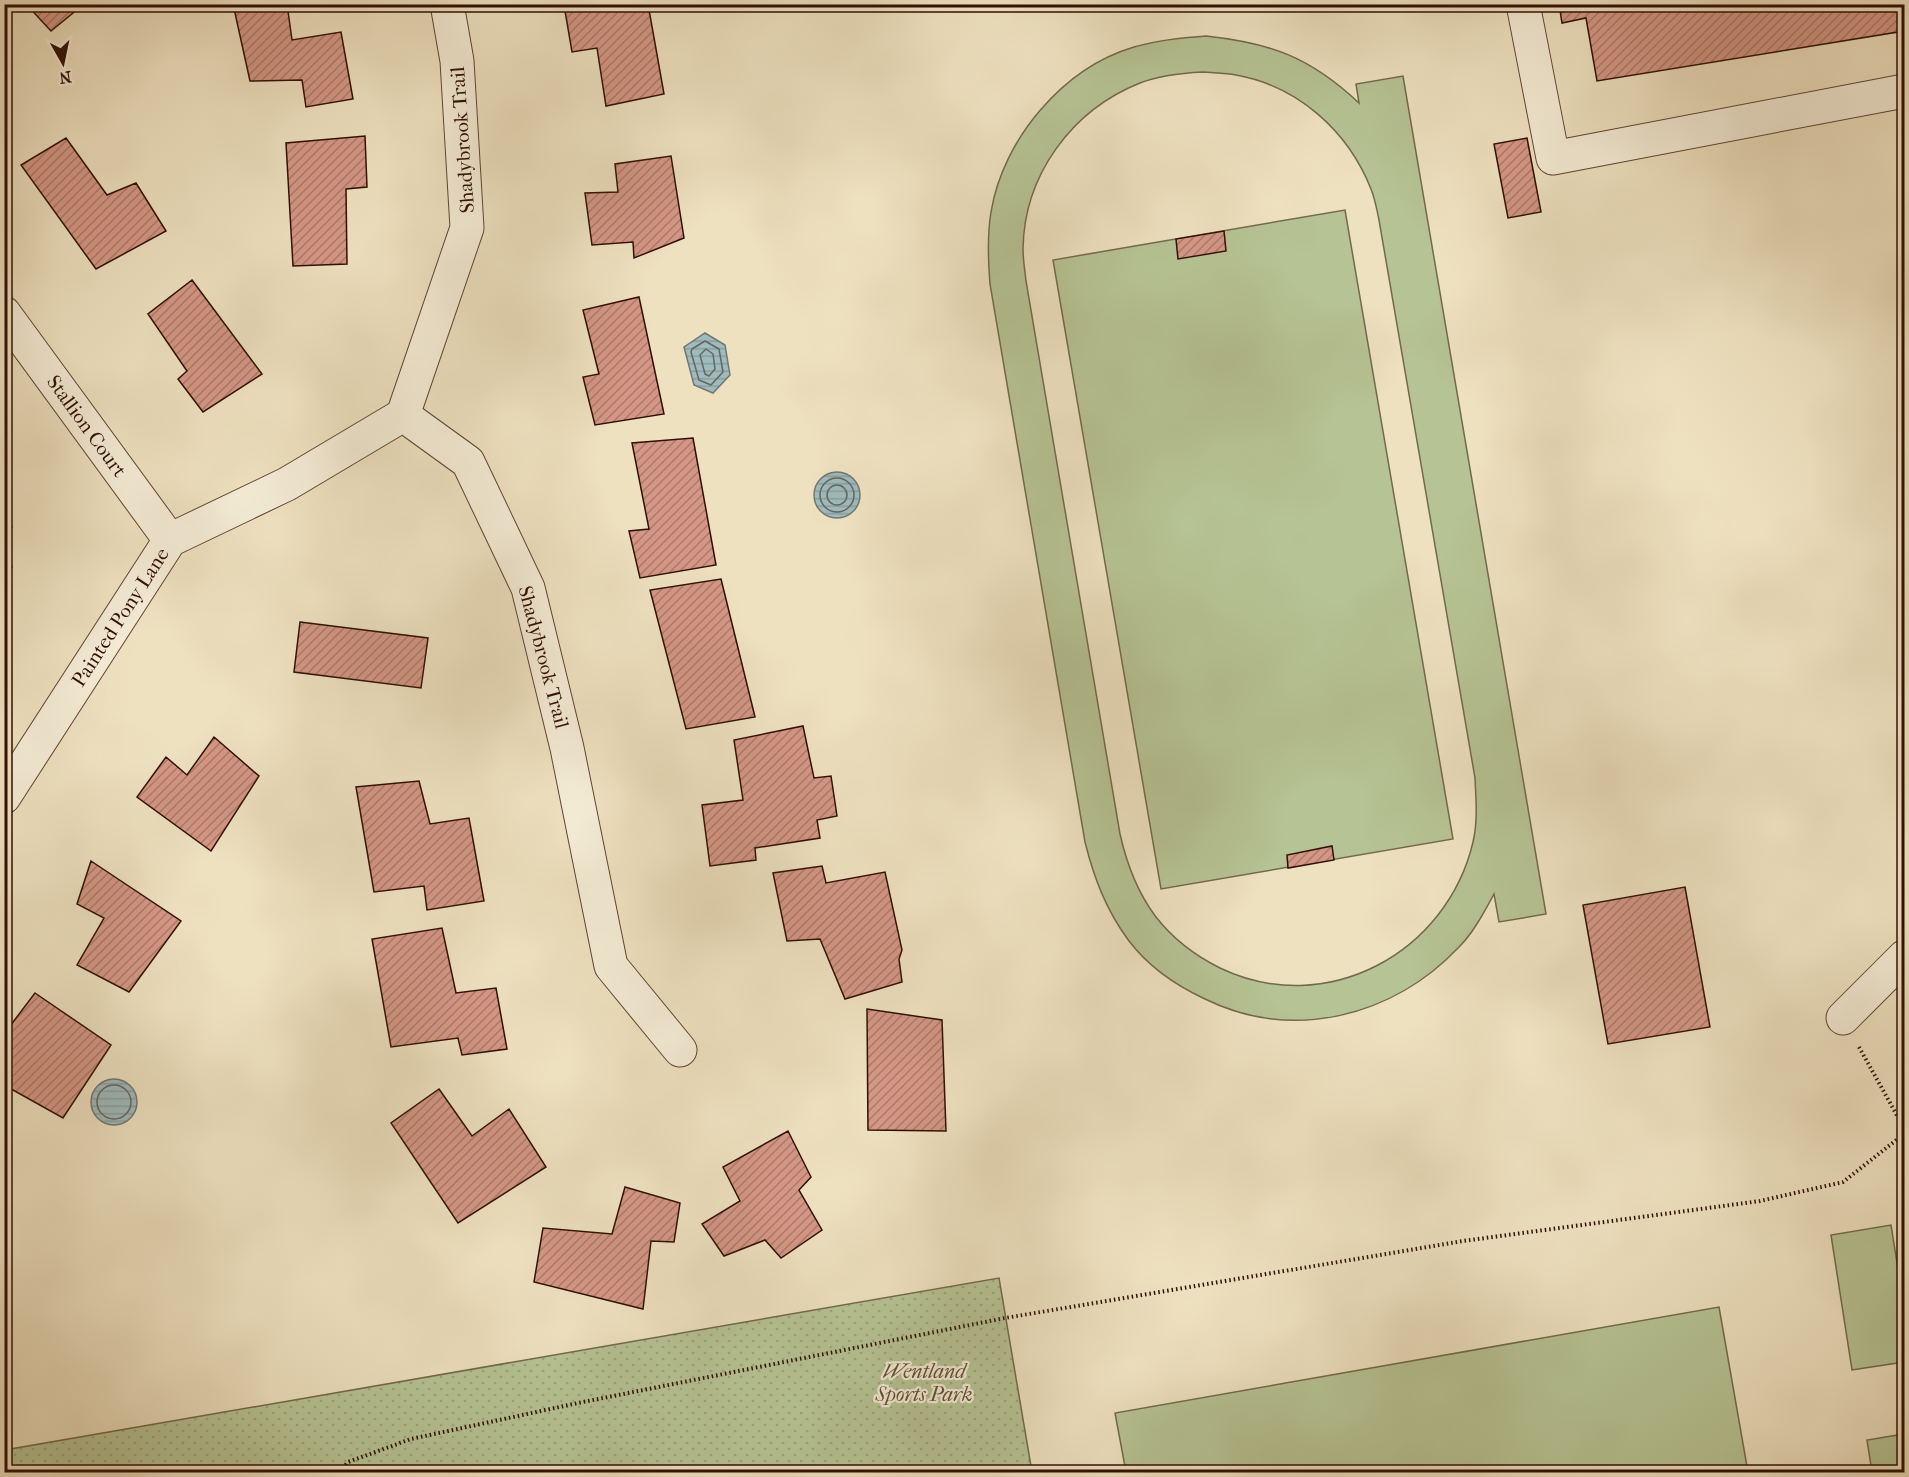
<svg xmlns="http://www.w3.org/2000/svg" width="1909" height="1477" viewBox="0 0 1909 1477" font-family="'IM FELL French Canon',serif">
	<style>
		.grass { fill: #b6c394; stroke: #73694c; stroke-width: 1.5; fill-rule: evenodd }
		.park { fill: url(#park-dots); stroke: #73694c; stroke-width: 1.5 }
		.water { fill: url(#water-rules); stroke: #727673; stroke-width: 1.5 }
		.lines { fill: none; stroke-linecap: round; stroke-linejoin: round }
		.shore { stroke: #676560; stroke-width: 1.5 }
		.building { fill: url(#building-hatch); stroke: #300f04; stroke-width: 1.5 }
		.minor-casing { stroke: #604433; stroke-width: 35 }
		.path { stroke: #300f04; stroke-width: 4; stroke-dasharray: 1.5 3; stroke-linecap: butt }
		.minor { stroke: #f4ecd6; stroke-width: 33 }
		.labels { text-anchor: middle; stroke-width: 4.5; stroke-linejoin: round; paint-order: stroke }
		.street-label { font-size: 20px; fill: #300f04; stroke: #f4ecd6 }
		.park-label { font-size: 20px; font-style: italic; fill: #5f4e36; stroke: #f4ecd6 }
	</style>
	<defs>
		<pattern id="park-dots" width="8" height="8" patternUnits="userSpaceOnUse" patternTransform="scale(1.5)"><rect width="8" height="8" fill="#b6c394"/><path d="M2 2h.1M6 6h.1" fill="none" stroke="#9da67e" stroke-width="1.8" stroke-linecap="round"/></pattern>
		<pattern id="water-rules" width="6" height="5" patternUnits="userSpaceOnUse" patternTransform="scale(1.5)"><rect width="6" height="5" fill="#9ebbbd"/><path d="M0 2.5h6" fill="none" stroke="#88a0a1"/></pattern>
		<pattern id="building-hatch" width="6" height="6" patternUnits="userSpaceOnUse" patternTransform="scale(1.5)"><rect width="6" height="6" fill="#d49785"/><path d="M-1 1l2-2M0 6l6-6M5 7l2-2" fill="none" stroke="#ac7a6b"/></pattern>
	</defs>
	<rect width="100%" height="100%" fill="#eee1c0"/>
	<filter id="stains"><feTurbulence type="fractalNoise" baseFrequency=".00333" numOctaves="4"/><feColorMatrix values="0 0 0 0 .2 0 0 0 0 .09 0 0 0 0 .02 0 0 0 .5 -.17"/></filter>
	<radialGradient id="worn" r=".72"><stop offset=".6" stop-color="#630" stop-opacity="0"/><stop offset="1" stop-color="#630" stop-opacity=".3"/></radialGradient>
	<path class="grass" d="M1206 36C1271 43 1310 57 1359 103L1356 84 1403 76 1546 914 1499 922 1494 894C1484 912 1474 932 1459 947 1393 1017 1293 1042 1205 999 1177 986 1148 966 1129 941 1106 910 1094 878 1085 842L990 284C988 260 987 236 991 212 1003 139 1063 68 1134 47 1158 40 1181 38 1206 36ZM1203 72C1214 73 1225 73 1236 75 1298 86 1348 131 1371 189 1375 199 1377 210 1379 220L1475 778C1476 799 1478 821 1473 842 1447 953 1326 1019 1220 968 1196 956 1173 939 1156 917 1137 892 1127 865 1120 834L1026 281C1025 271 1023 260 1023 249 1024 175 1072 110 1140 83 1160 75 1182 73 1203 72Z
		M1345 210 1453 839 1161 889 1053 260Z
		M1891 1225 1904 1307V1362L1852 1370 1831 1235Z
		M1719 1307 1748 1472H1126L1115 1413Z
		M1904 1434V1472H1872L1867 1440Z"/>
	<path class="park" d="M999 1278 1032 1472H5V1450Z"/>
	<path class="water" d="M705 333 725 345 730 375 713 393 694 385 684 347Z
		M814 495a23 23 0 1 1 46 0a23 23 0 1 1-46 0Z
		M91 1102a23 23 0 1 1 46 0a23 23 0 1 1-46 0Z"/>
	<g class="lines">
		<path class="shore" d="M705 341 719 349 723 372 711 385 699 380 691 352 692 349Z
			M706 349 713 354 715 369 709 376 705 374 700 355Z
			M820 495a17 17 0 1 1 34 0a17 17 0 1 1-34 0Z
			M827 495a10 10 0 1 1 20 0a10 10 0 1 1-20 0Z
			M97 1102a17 17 0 1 1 34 0a17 17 0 1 1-34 0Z"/>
	</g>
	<path class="building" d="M26 4H84L51 31Z
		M233 4H287L292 40 341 32 353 99 306 107 302 80 250 81Z
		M648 4 664 94 606 106 597 48 572 52 564 5Z
		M1559 4H1904V31L1597 81 1586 18 1562 23Z
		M365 136 367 187 346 189 347 264 293 266 286 143Z
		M66 138 107 195 136 183 166 231 96 269 21 165Z
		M1527 138 1541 212 1508 218 1494 144Z
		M671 156 684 238 634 258 633 242 592 245 585 193 618 192 615 164Z
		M1224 231 1226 251 1178 259 1176 239Z
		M192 280 262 374 203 412 178 379 187 371 148 314Z
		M639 297 664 414 595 425 583 377 599 374 583 310Z
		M693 438 716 565 640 578 629 531 649 529 632 443Z
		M4 516 12 527 4 533Z
		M4 556 12 567 4 572Z
		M721 579 755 717 686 729 650 590Z
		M300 622 428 638 421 688 294 672Z
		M803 726 814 778 831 776 837 816 817 820 820 838 755 848 756 860 710 866 702 805 743 800 734 740Z
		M214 737 259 776 211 851 137 797 166 757 187 775Z
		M419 781 430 824 469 818 484 901 427 910 424 886 374 892 356 787Z
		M1332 846 1334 860 1288 868 1287 855Z
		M91 861 181 921 129 992 77 965 104 918 77 904Z
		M822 866 826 883 885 872 902 950 899 959 902 982 845 999 820 939 787 941 773 873Z
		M1685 887 1710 1027 1608 1044 1583 905Z
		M442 928 456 993 496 988 507 1049 462 1055 458 1038 391 1047 372 939Z
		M35 993 111 1045 63 1118 4 1085V1034Z
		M867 1009 942 1020 946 1131 868 1130Z
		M439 1089 472 1136 509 1109 546 1167 458 1223 391 1123Z
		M788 1131 811 1177 799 1190 822 1230 781 1258 765 1240 724 1256 702 1224 740 1201 723 1167Z
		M625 1187 680 1203 674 1242 651 1241 643 1309 534 1282 543 1228 612 1234Z"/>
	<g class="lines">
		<defs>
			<path id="minor" d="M1523 4 1553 158 1904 91
				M4 313 170 540
				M403 415 468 462 528 588 567 748 611 966 680 1050
				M403 415 467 228 457 61 447 4
				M4 797 170 540 287 484 403 415
				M1843 1018 1904 957"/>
		</defs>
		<use href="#minor" class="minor-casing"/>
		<path class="path" d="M1859 1047 1904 1128
			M181 1472 201 1469 207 1472
			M340 1472 348 1462 411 1439 578 1403 1005 1318 1463 1241 1760 1201 1843 1182 1904 1134"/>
		<use href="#minor" class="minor"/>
	</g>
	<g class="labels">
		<g class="street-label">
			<text transform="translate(462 140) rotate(-94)" y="7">Shadybrook Trail</text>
			<text transform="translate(87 426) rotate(54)" y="7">Stallion Court</text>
			<text transform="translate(120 617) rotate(-57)" y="7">Painted Pony Lane</text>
			<text transform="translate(544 657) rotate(75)" y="7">Shadybrook Trail</text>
		</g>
		<g class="park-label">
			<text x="924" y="1378">Wentland<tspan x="924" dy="23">Sports Park</tspan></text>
		</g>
	</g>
	<rect width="1909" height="1477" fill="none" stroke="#eee1c0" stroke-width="24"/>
	<rect x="6" y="6" width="1897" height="1465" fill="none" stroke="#300f04" stroke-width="3"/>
	<rect x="12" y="12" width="1885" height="1453" fill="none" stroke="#300f04" stroke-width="1.5"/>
	<g transform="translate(63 63) rotate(171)" stroke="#f4ecd6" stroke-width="4.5" paint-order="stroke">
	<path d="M0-4.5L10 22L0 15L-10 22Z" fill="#300f04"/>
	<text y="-9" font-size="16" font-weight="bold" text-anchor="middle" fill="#300f04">N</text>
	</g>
	<rect width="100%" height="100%" filter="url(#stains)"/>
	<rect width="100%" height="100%" fill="url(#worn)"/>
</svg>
